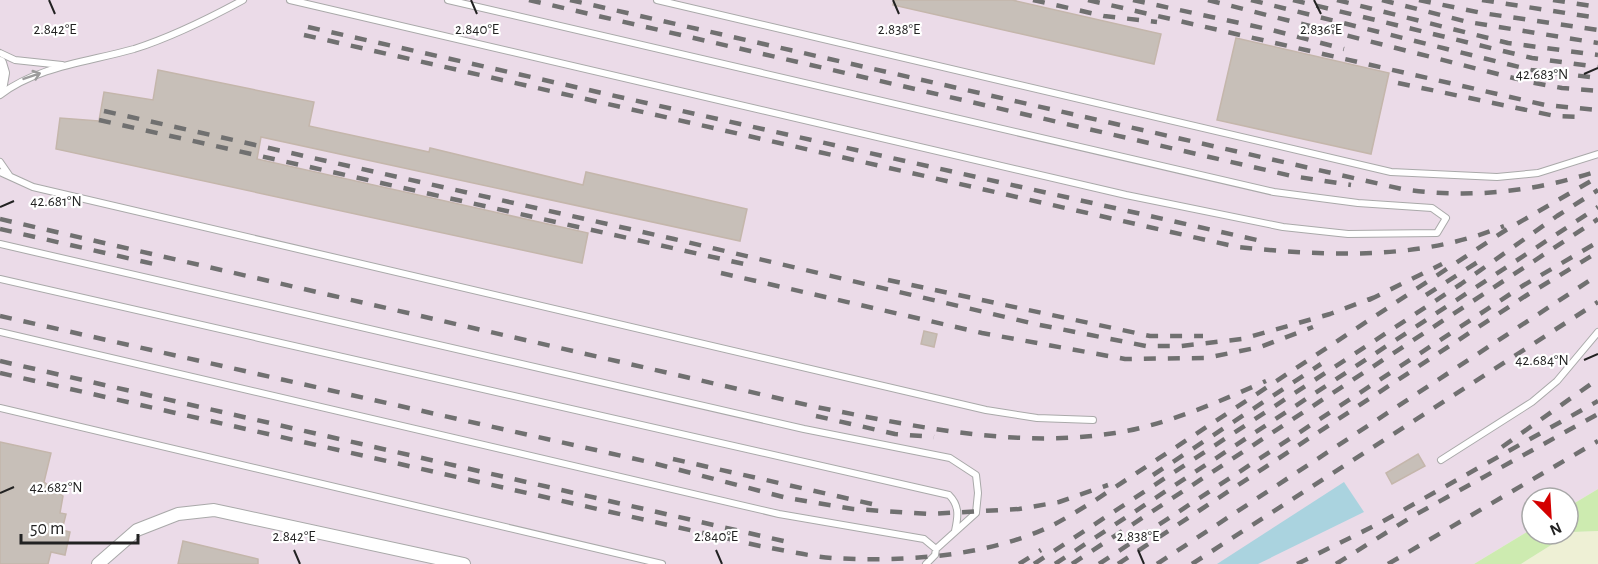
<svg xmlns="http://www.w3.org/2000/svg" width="1598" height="564" viewBox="0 0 1598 564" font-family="'Alegreya Sans',sans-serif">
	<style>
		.industrial { fill: #ebdbe8 }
		.farmland { fill: #eef0d5 }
		.grass { fill: #cdebb0 }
		.water { fill: #aad3df }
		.building { fill: #c7bfb8; stroke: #c4b6ab; stroke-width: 1.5 }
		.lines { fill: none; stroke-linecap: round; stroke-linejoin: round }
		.service-casing { stroke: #a9a9a9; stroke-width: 8 }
		.minor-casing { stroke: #a9a9a9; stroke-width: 14 }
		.service { stroke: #fff; stroke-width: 6 }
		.minor { stroke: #fff; stroke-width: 12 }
		.rail { stroke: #707070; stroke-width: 4.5; stroke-dasharray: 12 12; stroke-linecap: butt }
		.oneway { stroke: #9c9c9c }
		.ticks { fill: none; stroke: #222; stroke-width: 2 }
		.ticks-label { font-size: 15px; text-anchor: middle; fill: #222; stroke: #fff; stroke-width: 4.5; stroke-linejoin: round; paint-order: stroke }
	</style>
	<rect width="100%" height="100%" fill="#f2efe9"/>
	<path class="industrial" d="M0 0H1598V489L1568 507V498H1532V529L1474 564H0Z"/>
	<path class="farmland" d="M1598 531V564H1521L1572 532Z"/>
	<path class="grass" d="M1598 489V531L1572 532 1521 564H1474L1532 529V534H1568V507Z"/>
	<path class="water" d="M1344 482 1364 512 1258 564H1217Z"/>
	<path class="building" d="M894 0H1012L1161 34 1154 64 893 5Z
		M1236 38 1389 73 1371 154 1217 120Z
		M158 70 314 102 309 126 429 152 430 148 583 185 586 172 747 209 740 241 261 137 257 159 588 233 582 263 56 149 60 118 99 121 104 92 153 100Z
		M924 331 937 334 934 347 921 344Z
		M0 442 51 453 44 482 63 496 60 513 66 514 62 530 70 532 65 555 51 552 48 564H0Z
		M1418 454 1425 466 1392 484 1386 473Z
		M183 541 258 559V564H178Z"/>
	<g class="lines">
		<defs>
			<path id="service" d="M290 0 1126 195 1283 227 1348 234 1437 233 1446 218 1432 208 1358 203 1274 192 448 0
				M657 0 1391 172 1497 177 1538 173 1598 154
				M0 53 15 60 62 65
				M0 95C38 66 88 62 134 49 172 37 208 19 243 0
				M0 162 9 175
				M0 172 33 187 986 410 1037 418 1093 420
				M0 244 804 429 950 458 976 475 978 493 976 513 936 549
				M0 279 949 495C960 506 958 517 955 531
				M0 332 779 514 924 539 936 549 935 555 926 564
				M0 408 662 564
				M1441 460 1532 402 1557 381 1598 332"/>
			<path id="minor" d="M0 63 3 73 0 90
				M98 564 137 530 178 514 214 510 464 564"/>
		</defs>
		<use href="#service" class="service-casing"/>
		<use href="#minor" class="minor-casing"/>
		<use href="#service" class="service"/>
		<use href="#minor" class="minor"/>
		<path class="rail" d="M529 0 1292 176 1351 185
			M570 0 1402 189C1470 199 1533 192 1598 171
			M1033 0 1104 16 1157 22
			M1088 0 1545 105 1598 110
			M1133 0 1272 30 1344 49
			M1208 0 1529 82 1562 88 1598 91
			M1251 0 1531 70 1598 78
			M1293 0 1532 58 1598 67
			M1337 0 1508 43 1598 55
			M1382 0 1468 22 1598 43
			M1419 0 1482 13 1598 30
			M1482 0 1598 18
			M1553 0 1598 7
			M308 27 1266 242
			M304 35 1237 247C1327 256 1418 261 1504 226
			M1398 83 1555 116 1586 117
			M104 111 674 239 1035 324 1146 346H1181L1242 339 1330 314 1375 297
			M99 120 753 266
			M0 219 816 407C915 426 1014 449 1115 433 1163 426 1221 401 1266 381
			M0 229 158 265
			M721 273 982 333 1125 359 1206 358 1260 347 1313 327
			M888 280 1150 336H1203
			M1426 295 1484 258
			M1369 300 1442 264
			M0 316 649 462 787 498 853 509 929 514 1019 509 1059 502 1108 485
			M0 361 792 543
			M0 373 760 546C783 550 808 556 832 558 902 562 983 557 1047 528 1062 521 1077 511 1091 503L1506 230 1598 177
			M816 416 895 434 934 437
			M1502 447 1598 379
			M673 459 872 504
			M1153 475 1321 364
			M1019 564 1041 550
			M1034 564 1461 284 1557 216 1598 190
			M1055 564 1598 207
			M1072 564 1598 219
			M1099 564 1524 285 1598 242
			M1118 564 1527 295 1598 252
			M1157 564 1598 275
			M1192 564 1598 302
			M1297 564 1380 523 1598 401
			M1336 564 1413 516 1598 414
			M1388 564 1598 441"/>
	</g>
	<defs><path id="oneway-shaft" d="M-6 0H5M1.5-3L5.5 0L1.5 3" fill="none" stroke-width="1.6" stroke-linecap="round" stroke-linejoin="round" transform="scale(1.5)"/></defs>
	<use class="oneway" href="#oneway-shaft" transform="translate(32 76) rotate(-19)"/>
	<path class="ticks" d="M49 0 55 14M471 0 477 14M893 0 899 14M1314 0 1321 14M1584 74 1598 68M0 207 14 201M1584 360 1598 354M0 493 14 487M294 550 300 564M716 550 722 564M1138 550 1144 564"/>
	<g class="ticks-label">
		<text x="55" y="34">2.842°E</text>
		<text x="477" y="34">2.840°E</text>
		<text x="899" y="34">2.838°E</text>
		<text x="1321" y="34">2.836°E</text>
		<text x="1542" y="79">42.683°N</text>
		<text x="56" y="206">42.681°N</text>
		<text x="1542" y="365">42.684°N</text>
		<text x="56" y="492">42.682°N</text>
		<text x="294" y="541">2.842°E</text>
		<text x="716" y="541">2.840°E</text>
		<text x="1138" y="541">2.838°E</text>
	</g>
	<g transform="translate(1550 516) rotate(156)"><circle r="28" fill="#ffffff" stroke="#a7a7a7" stroke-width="1.5"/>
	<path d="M0-4.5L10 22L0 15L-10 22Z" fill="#d40000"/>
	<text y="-9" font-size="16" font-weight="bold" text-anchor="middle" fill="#222222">N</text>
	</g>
	<path d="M21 534v9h117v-9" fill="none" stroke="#222222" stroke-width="3"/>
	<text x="30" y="534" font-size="18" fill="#222222" stroke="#ffffff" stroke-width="4.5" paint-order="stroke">50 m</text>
</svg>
